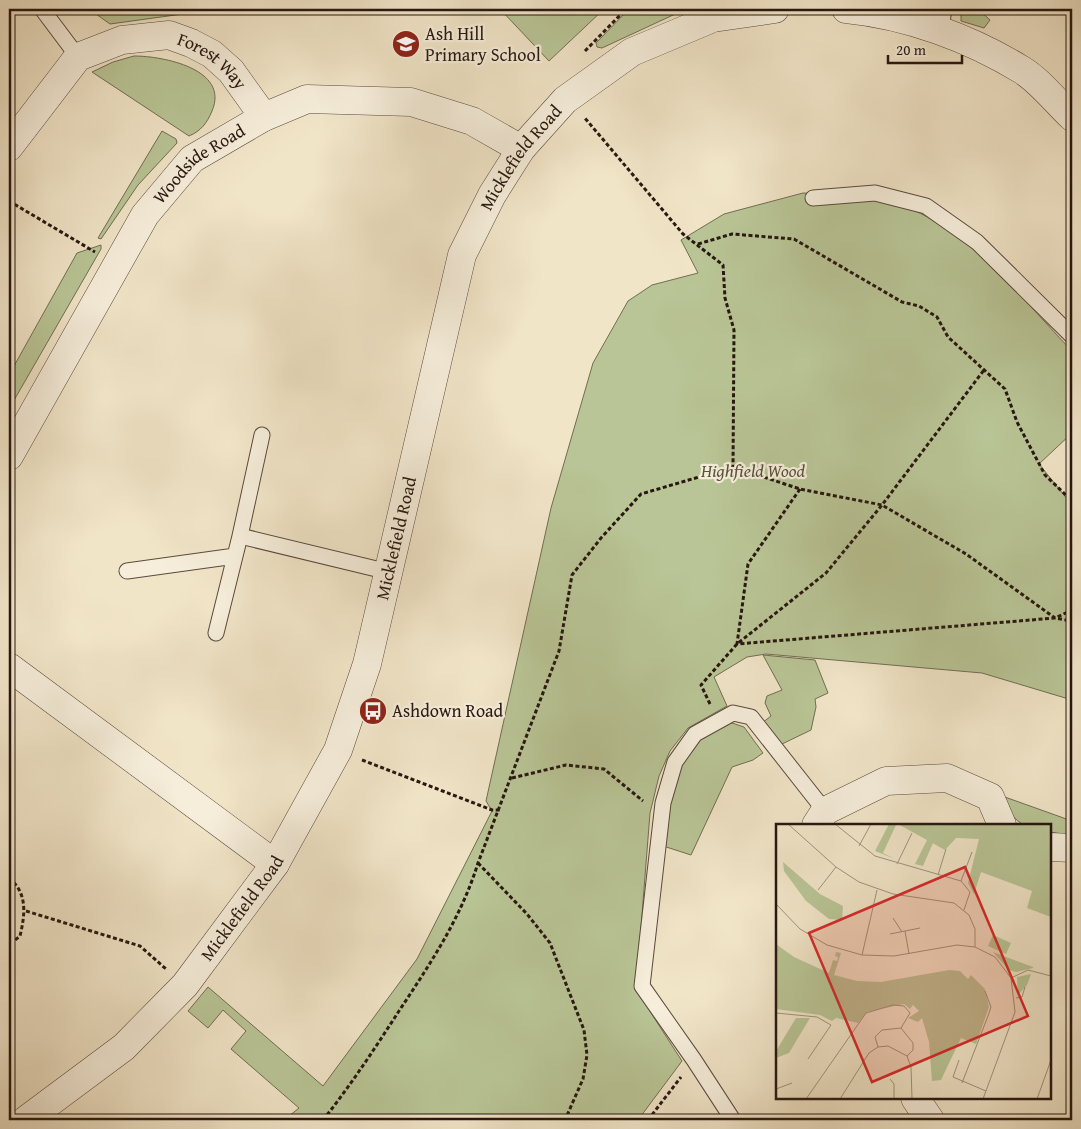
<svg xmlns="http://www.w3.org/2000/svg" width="1081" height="1129" viewBox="0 0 1081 1129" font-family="'Gentium Book Plus',serif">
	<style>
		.green { fill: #b9c596; stroke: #706e53 }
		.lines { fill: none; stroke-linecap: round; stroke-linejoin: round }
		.lane-casing { stroke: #5a4a3e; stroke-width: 17 }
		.street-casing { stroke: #5a4a3e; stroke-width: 29 }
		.path { stroke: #271710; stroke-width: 3; stroke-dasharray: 4 2.5; stroke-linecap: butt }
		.lane { stroke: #f6eedb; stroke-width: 15 }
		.street { stroke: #f6eedb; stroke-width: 28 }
		.labels { text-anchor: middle; stroke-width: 4.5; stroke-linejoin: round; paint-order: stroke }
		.poi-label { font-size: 18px; fill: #271710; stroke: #f6eedb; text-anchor: start }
		.street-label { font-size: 18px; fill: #271710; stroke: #f6eedb }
		.park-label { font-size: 18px; font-style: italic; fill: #5a543f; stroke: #f6eedb }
		.inset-road { fill: none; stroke: #a0937e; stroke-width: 1 }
		.view { fill: #d62828; fill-opacity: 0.15; stroke: #d62828; stroke-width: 2.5 }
		.inset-edge { fill: none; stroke: #271710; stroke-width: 2.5 }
	</style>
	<rect width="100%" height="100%" fill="#f1e5c8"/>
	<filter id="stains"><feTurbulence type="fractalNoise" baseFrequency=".004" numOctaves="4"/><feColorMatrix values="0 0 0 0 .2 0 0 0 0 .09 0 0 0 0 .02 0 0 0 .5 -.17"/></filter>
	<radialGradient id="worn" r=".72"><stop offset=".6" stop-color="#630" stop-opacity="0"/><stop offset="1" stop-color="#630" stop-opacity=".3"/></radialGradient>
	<path class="green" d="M89 9H185L190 13 110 24Z
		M500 9H604L549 61Z
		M629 9H686L602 48 597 47 596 43Z
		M961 9H978L990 20 984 28 961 21Z
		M134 56C163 56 230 69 212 111 207 123 201 131 189 136L92 72 113 62Z
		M162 131 176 139 177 143 138 185 101 239 98 238Z
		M803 193C827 195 853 194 876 198 960 215 1016 293 1072 351V433L1039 464 1072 505V700L982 673 766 654 747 657 714 677 727 706 688 728 670 751 659 776 650 813 637 978 640 996 682 1061 638 1120H284L299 1108 231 1049 246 1031 223 1010 208 1028 188 1011 208 987 323 1086 417 959 492 811 486 801 551 508 593 363 628 301 652 285 698 273 681 240 724 214Z
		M101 245V249L9 409V375L77 253Z
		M763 655 815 660 828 693 815 699 816 707 811 730 780 745 762 723 771 716 765 703 767 696 782 690Z
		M732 723 744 727 763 753 753 760 732 767 691 855 657 844 666 796 692 744 723 724Z
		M1002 796 1072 821V836L1050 832V825C1042 825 1032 827 1025 825 1015 822 1003 805 1002 796Z"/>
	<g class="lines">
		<defs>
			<path id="lane" d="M42 9 78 57
				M941 29 944 9
				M813 198 875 193 926 206 977 242 1072 336
				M240 536 389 572
				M127 571 235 556
				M216 633 240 536 262 435
				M733 1120 694 1060 642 986 663 803 675 762 695 734 733 713 751 717 825 811"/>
			<g id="street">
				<path d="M846 9C907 15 970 38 1022 70 1040 81 1056 102 1072 117"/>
				<path id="s1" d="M9 147 78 57 122 40 169 35 191 43 212 54 231 71 264 117"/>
				<path id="s2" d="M9 456 145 215 192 159 264 117 307 99 411 102 472 121 521 149"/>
				<path d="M9 667 275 864"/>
				<path d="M816 825 825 811 886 781 947 778 990 797 1002 825"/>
				<path d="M1050 847 1072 848"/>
				<path d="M915 1098 930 1120"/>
				<path id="s3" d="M26 1120 124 1047 185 985 275 864 338 750 367 664 462 255 492 195 521 149 565 100 632 52 713 18 775 9"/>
			</g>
		</defs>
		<use href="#lane" class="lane-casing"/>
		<use href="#street" class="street-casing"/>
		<path class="path" d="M101 9 117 13
			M585 51 626 9
			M9 201 95 252
			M698 244 732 234 794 239 902 302 919 306 937 317 948 337 1005 389 1017 422 1045 475 1072 501
			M733 467 800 489 882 505 966 554 1055 618 1072 621
			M800 489 748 564 737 644 1055 618 1072 610
			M710 704 701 685 737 644 826 573 882 505 984 370
			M362 760 492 810H500
			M512 778 566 765 604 769 643 801
			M478 863 527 914 550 943 584 1030 587 1055 583 1079 565 1120
			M9 878C28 893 25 915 20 936L9 945
			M26 911 140 946 166 969
			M323 1120C351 1085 375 1048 399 1011 430 964 461 918 478 863L559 651 572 575 601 538 641 494 733 467 734 330 725 298 723 265 683 234 584 117
			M648 1120 681 1077"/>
		<use href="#lane" class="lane"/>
		<use href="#street" class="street"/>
	</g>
	<defs>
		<symbol id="school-disc" viewBox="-11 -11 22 22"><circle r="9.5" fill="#8f2418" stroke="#f6eedb"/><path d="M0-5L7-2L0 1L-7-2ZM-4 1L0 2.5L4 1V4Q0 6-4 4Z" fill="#fff"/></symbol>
		<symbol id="bus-disc" viewBox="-11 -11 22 22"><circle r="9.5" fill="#8f2418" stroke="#f6eedb"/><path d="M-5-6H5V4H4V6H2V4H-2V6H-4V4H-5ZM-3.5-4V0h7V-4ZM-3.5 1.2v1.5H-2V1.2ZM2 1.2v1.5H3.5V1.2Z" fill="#fff"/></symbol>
	</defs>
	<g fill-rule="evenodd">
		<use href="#school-disc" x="390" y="28" width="32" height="32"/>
		<use href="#bus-disc" x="357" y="695" width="32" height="32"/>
	</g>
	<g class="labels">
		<g class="poi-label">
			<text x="425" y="40">Ash Hill<tspan x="425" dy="21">Primary School</tspan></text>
			<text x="392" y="717">Ashdown Road</text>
		</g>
		<g class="street-label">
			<text dy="6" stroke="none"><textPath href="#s1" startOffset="259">Forest Way</textPath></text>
			<text dy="6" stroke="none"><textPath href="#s3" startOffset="1115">Micklefield Road</textPath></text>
			<text dy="6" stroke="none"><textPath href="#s2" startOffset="352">Woodside Road</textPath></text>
			<text dy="6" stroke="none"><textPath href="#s3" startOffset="710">Micklefield Road</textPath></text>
			<text dy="6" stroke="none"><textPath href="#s3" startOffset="305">Micklefield Road</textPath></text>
		</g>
		<g class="park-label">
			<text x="753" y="477">Highfield Wood</text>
		</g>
	</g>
	<g transform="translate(776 824)">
		<rect width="275" height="275" fill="#f1e5c8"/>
		<path d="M113 0 120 1 107 29 119 35 99 27ZM122 0H275V93L251 84 256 67 205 48 198 70 192 59 203 15 180 14 169 26ZM151 16 157 19 147 42 139 40ZM7 38 44 70 67 82 66 96 53 95 30 77 8 47ZM217 111 235 119 230 130 212 122ZM0 120 18 133 53 149 57 136 61 137 62 133 59 132 60 128 65 129 58 151 81 157 105 158 173 146 184 147 192 155 195 151 209 165 213 183 200 220 185 214 165 256 156 257 153 218 146 194 142 198 132 194 143 187 137 181 134 185 128 180 91 188 82 199 60 194 56 197 44 191 0 185ZM217 128 257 143V144L240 148 233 146ZM255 150 251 161 242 171 241 153ZM20 194H34L13 229 0 234V227Z" fill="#b9c596"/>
		<path class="inset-road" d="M12 0 60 43 83 58 117 70 178 79 193 91 199 105V123M59 0 99 32 185 57 194 68 188 86M83 22 95 0M121 40 136 9M162 51 170 25M185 57 196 28M42 66 60 43M0 80 24 105 51 121 86 131 118 132 181 121 199 123 219 133 235 154 239 188 207 275M117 94 126 108M129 107 133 130M114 110 144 104M86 131 101 66M235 154 252 146 275 152M240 174 246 173 249 163M0 189 41 193 55 201 32 235M102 223 99 213 106 206 125 204 137 219V226L131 232M183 236 177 253 210 267M114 255 118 260V275M186 259 212 192 215 183 209 167M0 265 16 259M30 275 90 189 117 181 128 182 134 189 125 204M64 275 93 229 102 223 112 222 131 232 135 243 136 275M261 275 275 236"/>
		<path class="view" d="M189 43 252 192 96 258 33 109Z"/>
		<rect width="275" height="275" class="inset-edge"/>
	</g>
	<rect width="1081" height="1129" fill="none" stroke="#f1e5c8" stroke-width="30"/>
	<rect x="10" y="10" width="1061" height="1109" fill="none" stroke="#271710" stroke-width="2.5"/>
	<rect x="15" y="15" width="1051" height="1099" fill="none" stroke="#271710"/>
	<path d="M888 55v8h74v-8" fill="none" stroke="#271710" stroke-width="2.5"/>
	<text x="896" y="55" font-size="15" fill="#271710" stroke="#f6eedb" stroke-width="4" paint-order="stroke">20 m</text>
	<rect width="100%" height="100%" filter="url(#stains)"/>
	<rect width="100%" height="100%" fill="url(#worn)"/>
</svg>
